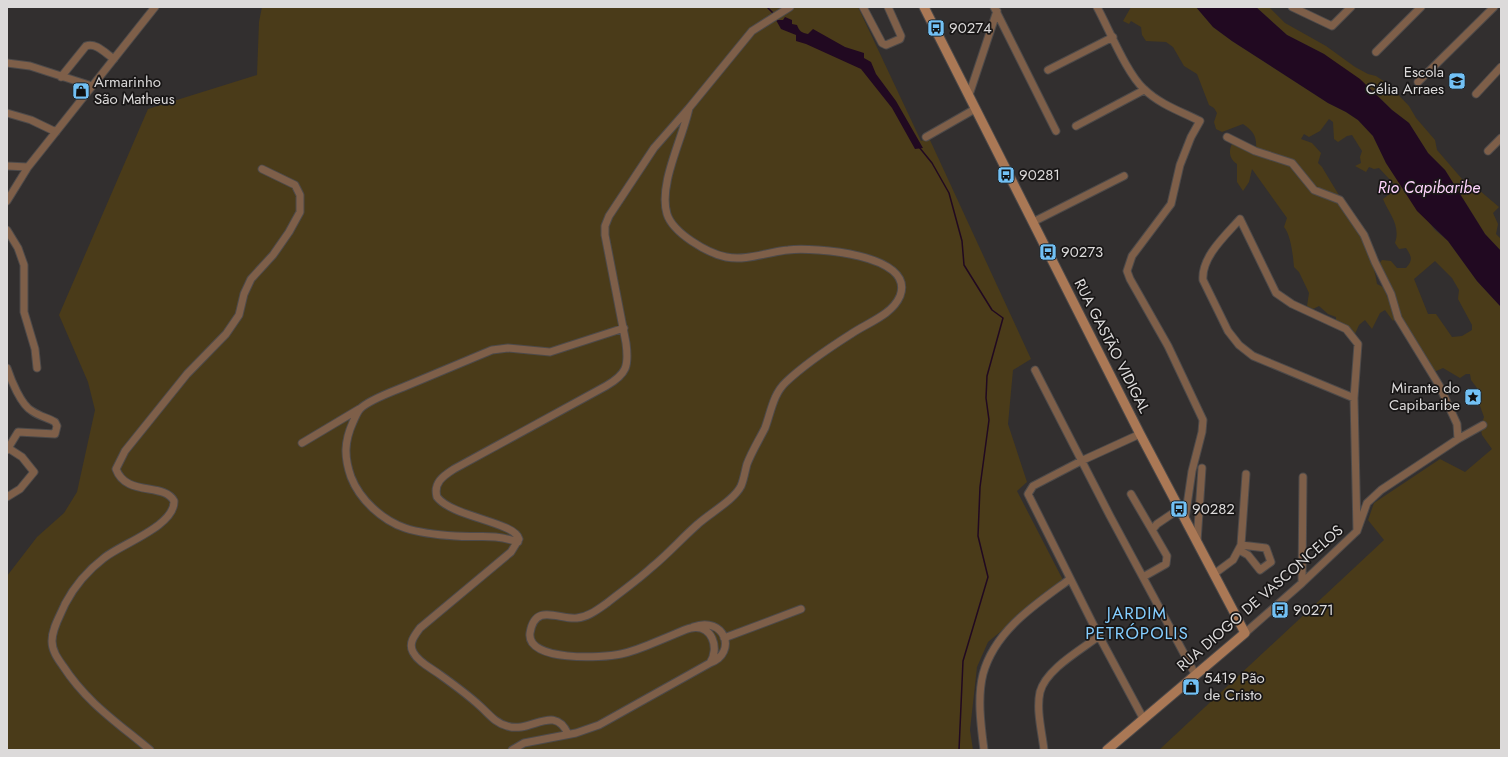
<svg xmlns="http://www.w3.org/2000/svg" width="1508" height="757" viewBox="0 0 1508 757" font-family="Jost,sans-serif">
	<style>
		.green { fill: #4a3b19; fill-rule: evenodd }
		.water { fill: #210921 }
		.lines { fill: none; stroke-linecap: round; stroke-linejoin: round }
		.stream { stroke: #210921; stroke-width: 1.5 }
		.street-casing { stroke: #4d4a4a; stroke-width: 9 }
		.secondary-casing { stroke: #4d4a4a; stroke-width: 11 }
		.street { stroke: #7e5f49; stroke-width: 7 }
		.secondary { stroke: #aa7855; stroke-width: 9 }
		.labels { text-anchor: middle; stroke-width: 3.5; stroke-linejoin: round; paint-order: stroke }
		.poi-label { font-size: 15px; fill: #dcdada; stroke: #191717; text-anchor: start }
		.street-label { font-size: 15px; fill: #dcdada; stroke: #191717 }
		.water-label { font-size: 16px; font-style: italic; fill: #fed4fc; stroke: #191717 }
		.quarter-label { font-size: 17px; letter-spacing: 1px; fill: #85ceff; stroke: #191717 }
	</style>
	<rect width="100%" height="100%" fill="#322f2f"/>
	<path class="green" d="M262 7H858L921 141 929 138 1031 359 1013 370 1008 424 1027 482 1017 491 1063 580 988 642 977 667 970 730 973 750H7V576L37 537 64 513 77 492 95 410 88 382 59 315 148 109 257 75 259 22Z
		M1131 7H1196L1213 27 1232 41 1328 103 1346 112 1358 120 1373 136 1386 163 1406 193 1435 230 1448 241 1477 281 1501 307V750H1159L1384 540 1368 520 1374 503 1440 459 1465 472 1492 449 1482 435 1481 430 1485 428 1483 420 1484 417 1475 392 1477 388 1471 380 1470 374H1466L1460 378 1443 368 1434 372 1401 317 1379 264 1382 260 1391 261 1397 268H1406C1413 260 1412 257 1406 248L1399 249 1395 243C1401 225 1389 214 1383 199L1396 189 1393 183 1379 168 1374 169 1369 167 1366 172 1355 166 1361 163 1360 157 1362 151 1352 135 1347 136 1338 142 1334 139 1333 122 1329 119 1320 131 1309 137 1304 134 1301 139 1312 143 1321 153 1318 163 1322 167C1343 203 1371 242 1377 284L1383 287 1396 317 1393 321 1385 310 1380 313 1372 329 1365 320 1359 325 1355 334 1336 321V317L1328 314 1319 306 1313 309 1307 306 1309 293 1299 272 1294 267C1293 256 1291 235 1284 227L1287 218 1252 169 1249 182 1243 191 1237 182V164C1229 159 1228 150 1233 142L1256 148C1257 136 1253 131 1243 124L1222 132 1216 129 1214 122 1217 113 1214 108 1209 105 1197 74 1184 66 1173 47 1166 42 1146 41 1142 35 1141 27 1131 21 1129 24 1123 21ZM1435 261 1452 278 1459 290 1458 299 1472 325V330L1462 336 1452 337 1436 314H1428L1414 279Z
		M1256 7H1269L1285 23 1326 46 1355 67 1368 74 1376 76 1388 84 1409 106 1416 118 1435 140 1437 150 1462 179H1466L1499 207 1493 213 1498 224 1496 234 1501 239V251L1485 234 1445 170 1428 153 1409 123 1392 110 1378 96 1324 54 1287 35Z"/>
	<path class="water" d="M1196 7H1256L1287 35 1324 54 1360 79 1392 110 1409 123 1428 153 1445 170 1485 234 1501 251V307L1477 281 1448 241 1417 211 1386 163 1373 136 1358 120 1346 112 1328 103 1232 41 1213 27Z
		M785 17 792 20V24L797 25C799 31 802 33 808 34L813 29 845 47 864 53V58L871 62 876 74 896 101 923 148 915 149 892 108 861 69 806 44 796 41V35L781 29 776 20H783Z"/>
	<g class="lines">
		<path class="stream" d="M767 7 774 14
			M919 147 932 163 949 193 962 241 964 265 992 310 1003 318 987 376 986 398 989 420 980 487 978 536 988 577 963 661 959 750"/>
		<defs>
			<path id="street" d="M863 7 882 43 886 45 900 39 901 36 888 7
				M994 7 1056 131
				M1097 7C1109 29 1127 74 1144 89 1159 104 1182 112 1200 121L1191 137 1180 165 1171 204 1132 256 1127 271 1130 279 1168 346 1203 420 1202 432 1192 471 1185 519
				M1292 7 1332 26 1351 7
				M1376 52 1421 7
				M7 63 30 66 92 86
				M1048 70 1113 37
				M61 77 86 46C96 42 106 54 114 59
				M1418 82 1494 7
				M1476 94 1501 67
				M969 95 997 11
				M689 108 752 31 790 7
				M7 113 31 120 56 132
				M1076 126 1144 90
				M926 137 975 109
				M1227 137 1255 151 1292 163 1314 190 1340 200 1364 235 1375 262 1391 294 1398 318 1439 385 1457 424 1458 439
				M1488 151 1501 138
				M7 166 28 167 155 7
				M7 201 28 167
				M1033 222 1124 176
				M7 230 18 248 24 265V312L35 349 37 368
				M7 368C11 380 21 405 32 411 39 416 48 418 55 422L57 426 55 434 18 432 7 450
				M1035 370 1110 516 1195 674
				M1354 398 1253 356 1239 345 1228 331 1203 280C1201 257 1226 235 1240 219L1276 293 1292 304 1346 329 1358 344 1354 398 1357 531
				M1140 434 1081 461 1033 486 1028 494 1099 636 1143 718
				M302 443 359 409
				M1131 494 1152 530
				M7 497 20 489 34 472 22 457 8 448
				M518 542C491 533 481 538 455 536 439 535 420 533 405 528 382 520 360 500 351 477 344 457 344 442 353 422 355 418 357 412 360 409 368 400 394 391 406 386 434 374 463 362 492 350L508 348 550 352 624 328
				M1197 542 1202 468
				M1239 550 1248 555 1260 570 1271 562 1266 548 1241 545
				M1214 574 1233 560 1241 545 1246 474
				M1143 577 1166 564 1167 556 1152 530 1157 524 1179 509
				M1302 583 1303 477
				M693 627C725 615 738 653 710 663
				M1245 633 1302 583 1357 531 1367 503 1381 490 1458 439 1483 425
				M724 638 801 609
				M150 750C118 723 87 703 63 666 58 659 52 651 52 641 52 628 60 616 65 604 75 585 87 571 104 558 121 544 175 526 174 501 164 482 126 497 116 469L125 451 187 374 226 334 239 315 244 294 251 279 273 255 289 232 300 212V195L295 185 262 169
				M512 750 524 743 576 733 599 725 710 663C720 648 712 624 691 628 686 629 680 632 675 634 657 641 640 650 621 654 603 658 526 662 530 633 535 602 559 620 577 618 588 617 597 610 607 603 622 591 638 580 652 567 668 554 682 538 698 524 710 513 734 500 741 486 744 479 745 471 747 464 752 451 759 440 765 428 771 412 773 394 786 382 805 364 829 348 851 334 867 323 892 315 900 296 916 254 813 247 788 250 767 252 747 261 726 257 707 253 673 233 667 214 658 184 683 138 689 108L654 148 609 216 605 226V235L626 343C629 366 627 374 606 386L454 469C443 476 433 483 437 497 452 517 515 522 519 539L511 552 420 628C415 635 408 643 413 652 418 662 431 668 439 674 453 684 467 694 480 706 489 714 495 723 507 726 531 734 554 703 568 734
				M984 750C981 726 977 698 983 674 995 630 1036 604 1070 579
				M1044 750C1042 732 1036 710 1040 692 1046 669 1081 650 1099 636"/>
			<path id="secondary" d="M924 7 1140 434 1245 633 1107 750"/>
		</defs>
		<use href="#street" class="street-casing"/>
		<use href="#secondary" class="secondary-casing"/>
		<use href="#street" class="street"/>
		<use href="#secondary" class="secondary"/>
	</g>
	<defs>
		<symbol id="bus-square" viewBox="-11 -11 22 22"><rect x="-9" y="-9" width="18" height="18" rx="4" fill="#72c1f5" stroke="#191717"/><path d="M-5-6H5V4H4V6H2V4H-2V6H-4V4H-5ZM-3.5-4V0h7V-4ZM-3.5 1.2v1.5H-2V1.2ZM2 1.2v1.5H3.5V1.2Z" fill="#111"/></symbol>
		<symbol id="school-square" viewBox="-11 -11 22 22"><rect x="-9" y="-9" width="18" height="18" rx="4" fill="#72c1f5" stroke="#191717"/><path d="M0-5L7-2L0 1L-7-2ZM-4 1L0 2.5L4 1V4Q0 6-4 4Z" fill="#111"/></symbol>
		<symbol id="shop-square" viewBox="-11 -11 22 22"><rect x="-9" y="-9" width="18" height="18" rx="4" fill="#72c1f5" stroke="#191717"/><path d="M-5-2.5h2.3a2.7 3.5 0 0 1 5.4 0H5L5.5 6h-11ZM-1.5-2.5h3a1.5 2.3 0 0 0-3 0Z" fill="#111"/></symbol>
		<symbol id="sight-square" viewBox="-11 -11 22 22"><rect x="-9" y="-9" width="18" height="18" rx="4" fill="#72c1f5" stroke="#191717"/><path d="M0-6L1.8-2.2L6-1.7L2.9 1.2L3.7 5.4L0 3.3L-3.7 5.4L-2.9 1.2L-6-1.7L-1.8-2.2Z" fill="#111"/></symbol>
	</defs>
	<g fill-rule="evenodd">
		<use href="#bus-square" x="926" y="18" width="20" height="20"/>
		<use href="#school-square" x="1447" y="71" width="20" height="20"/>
		<use href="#shop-square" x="71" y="81" width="20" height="20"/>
		<use href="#bus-square" x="996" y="165" width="20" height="20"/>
		<use href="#bus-square" x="1038" y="242" width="20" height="20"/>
		<use href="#sight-square" x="1463" y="387" width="20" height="20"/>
		<use href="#bus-square" x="1169" y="499" width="20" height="20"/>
		<use href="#bus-square" x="1270" y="600" width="20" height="20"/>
		<use href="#shop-square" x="1181" y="677" width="20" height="20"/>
	</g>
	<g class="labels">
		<g class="poi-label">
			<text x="949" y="33">90274</text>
			<text x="1444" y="77" text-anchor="end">Escola<tspan x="1444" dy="17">Célia Arraes</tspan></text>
			<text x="94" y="87">Armarinho<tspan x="94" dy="17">São Matheus</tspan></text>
			<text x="1019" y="180">90281</text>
			<text x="1061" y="257">90273</text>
			<text x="1460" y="393" text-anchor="end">Mirante do<tspan x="1460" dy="17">Capibaribe</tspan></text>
			<text x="1192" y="514">90282</text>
			<text x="1293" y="615">90271</text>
			<text x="1204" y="683">5419 Pão<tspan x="1204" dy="17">de Cristo</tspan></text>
		</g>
		<g class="street-label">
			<text transform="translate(1112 346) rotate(63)" y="5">RUA GASTÃO VIDIGAL</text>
			<text transform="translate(1260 598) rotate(-41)" y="5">RUA DIOGO DE VASCONCELOS</text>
		</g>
		<g class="water-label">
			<text x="1429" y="193">Rio Capibaribe</text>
		</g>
		<g class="quarter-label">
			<text x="1137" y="619">JARDIM<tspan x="1137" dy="20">PETRÓPOLIS</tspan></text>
		</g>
	</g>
	<rect width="1508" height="757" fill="none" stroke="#dcdada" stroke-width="16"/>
</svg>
